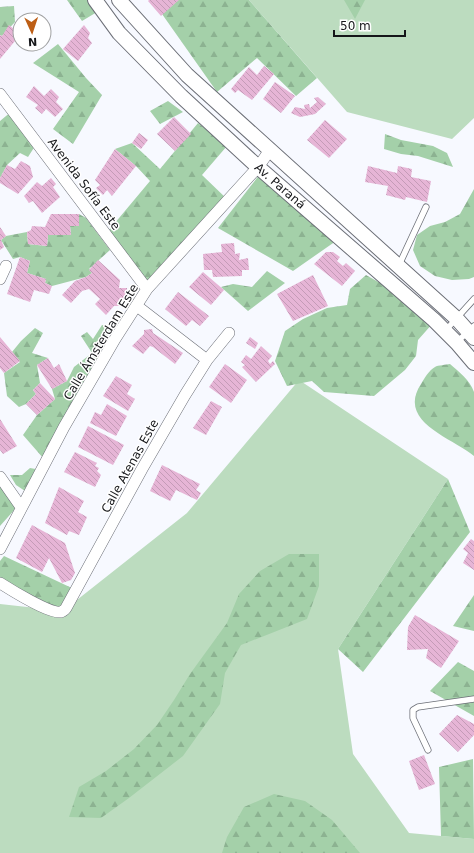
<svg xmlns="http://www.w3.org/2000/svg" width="474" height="853" viewBox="0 0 474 853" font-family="'DejaVu Sans',sans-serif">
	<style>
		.grass { fill: #bcdcbf }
		.forest { fill: url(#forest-firs) }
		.building { fill: url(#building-back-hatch) }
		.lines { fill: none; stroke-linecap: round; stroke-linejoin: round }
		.service-casing { stroke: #6c6f77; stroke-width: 7 }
		.minor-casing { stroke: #6c6f77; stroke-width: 12 }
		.tertiary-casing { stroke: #6c6f77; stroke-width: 16 }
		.service { stroke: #fff; stroke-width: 5.5 }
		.minor { stroke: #fff; stroke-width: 11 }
		.tertiary { stroke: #fff; stroke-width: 14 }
		.labels { text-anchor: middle; stroke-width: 3; stroke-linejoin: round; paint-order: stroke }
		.street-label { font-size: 12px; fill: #151619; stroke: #fff }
	</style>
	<defs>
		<pattern id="forest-firs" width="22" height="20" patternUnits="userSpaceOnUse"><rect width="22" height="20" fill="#a4d0a9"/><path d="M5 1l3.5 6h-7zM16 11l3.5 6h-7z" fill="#8cb291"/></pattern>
		<pattern id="building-back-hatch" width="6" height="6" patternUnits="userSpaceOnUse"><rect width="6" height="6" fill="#e6b5d6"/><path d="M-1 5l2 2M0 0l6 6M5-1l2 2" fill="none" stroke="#c49bb7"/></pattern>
	</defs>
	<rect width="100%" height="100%" fill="#f7f9ff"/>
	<path class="grass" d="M249 0H474V118L452 139 347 112Z
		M299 380 448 479 338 649 353 754 409 833 474 839V853H0V604L63 611 187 513Z"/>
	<path class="forest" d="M67 0H89L97 12 82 21Z
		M174 0H249L317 78 296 96 257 58 217 92 162 14Z
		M344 0H365L355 19Z
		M14 6 15 22 2 36 0 35V7Z
		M58 44 86 78 102 95 73 144 53 129 79 92 33 63Z
		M168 101 183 112 160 124 150 111Z
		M12 111 37 143 28 157 20 153 7 165 0 178V121Z
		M198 123 227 146 202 175 228 200 144 285 109 230 150 181 136 166 115 149 132 143 160 169Z
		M385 134 401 140 433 146 447 153 453 167 418 156 401 154 384 149Z
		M260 174 336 241 293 271 218 228Z
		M474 189V277L469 279 452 280 435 276 420 266 413 250 417 235 430 226 445 222 460 214Z
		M79 214 86 218 110 250 89 269 92 273 86 277 52 286 45 283 46 279 27 273 30 261 20 257 13 259 1 240 6 236 27 232 28 244 47 246 48 235H71L70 226H79Z
		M267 271 285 283 248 311 221 287 233 284 252 287Z
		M366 275 403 296 433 323 418 340 416 356 405 370 374 396 324 392 312 381 287 386 275 361 285 331 303 319 327 308 347 305 350 289Z
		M102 325 112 327 88 378 44 459 23 435 37 415 55 399 52 389 67 381 74 367 92 353 81 336 87 332 93 339Z
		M35 328 43 333 32 353 48 358 37 365 40 383 33 390 36 394 26 404 19 407 7 396 4 373 20 362 12 352 21 341Z
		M450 364C459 372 470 380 474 392V456C453 438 396 422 421 384 424 379 429 370 435 367 438 365 446 365 450 364Z
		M30 468 41 470 28 493 16 485 10 475H22Z
		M448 479 470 532 363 672 338 649Z
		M0 482 16 508 0 526Z
		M289 554H319V586L307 619 241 645 225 673 220 704 183 756 129 798 101 818 69 817 79 787 106 771 134 749 157 725 174 700 190 674 227 623 239 594 260 571Z
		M4 556 76 590 63 611 0 580V561Z
		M474 595V631L453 626Z
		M458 662 474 671V716L430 691Z
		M473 759 474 839 441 836 439 767Z
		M274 794 305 801 332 820 360 853H222L227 837 244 807Z"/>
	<path class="building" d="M149 0H179L161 16 148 1Z
		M9 25 20 34V35L0 59V35L2 36Z
		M84 25 90 33 88 38 92 43 78 61 63 49Z
		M264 66 274 74 252 100 238 90 235 93 231 89 249 67 257 75Z
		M275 82 295 96 281 113 263 99Z
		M34 86 44 96 51 89 59 97 56 102 63 109 55 117 46 109 42 114 35 108 38 105 26 97Z
		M318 97 326 104 315 114 300 117 291 113 295 107 305 109 304 105 309 104 310 108 317 102 314 98Z
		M174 117 191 134 175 151 157 134Z
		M325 120 347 139 329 158 307 140Z
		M139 133 148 140 141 149 132 143Z
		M115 149 136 166 112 196 107 190 103 195 96 188 100 185 95 180Z
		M21 161 30 166 33 177 18 194 0 183V178L7 165 15 169Z
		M368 166 397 173 398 166 412 169 411 177 431 181 427 202 406 197 405 200 386 195 388 186 365 182Z
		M51 178 56 184 53 187 60 197 42 213 33 201 29 203 24 196 37 182 42 186Z
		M51 214H79V226H70L71 235H48L47 246 28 244 27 232 31 230 32 226 45 227Z
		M0 227 6 236 1 240 4 247 0 250Z
		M234 243 235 254 240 253 239 260 248 258 249 270H242V276L213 277 212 270H204L203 254 222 252 221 244Z
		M326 252H333L340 257 337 261 343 266 346 263 355 271 342 286 314 264Z
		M20 257 30 261 27 273 46 279 45 283 52 286 49 294 34 290 30 302 7 294Z
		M98 260 120 280 119 288H127V298L121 299V306H114L106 315 95 304 100 299 89 289 82 291 71 303 62 295 75 281 86 277 92 273 89 270Z
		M203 272 224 290 211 305 189 287Z
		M313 275 328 306 293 321 277 294Z
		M178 292 209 316 200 326 192 320 186 326 165 309Z
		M152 329 153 333 183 353 175 364 153 347 150 346 143 354 132 346 144 334V330Z
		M0 337 20 361 4 373 0 368Z
		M250 337 258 343 255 349 246 343Z
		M261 346 272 356 268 361 270 364 273 361 275 364 256 382 242 367 245 365 241 362 246 355 251 359Z
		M48 358 54 368 59 364 67 381 52 389 37 365Z
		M225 364 247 380 231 403 209 387Z
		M116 376 132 385 127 394 135 399 128 411 103 396Z
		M40 383 55 399 37 415 26 404 36 394 33 390Z
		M211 401 222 407 206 435 193 428Z
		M107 404 127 416 116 436 90 423 95 412 101 415Z
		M0 419 17 446 3 454 0 450Z
		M88 426 124 445 113 465 78 447Z
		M75 452 97 463 95 466 99 468 97 471 101 475 95 487 64 472Z
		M162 465 200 484 196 490 201 493 197 500 176 490 170 501 150 491Z
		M59 487 84 501 78 512 87 517 79 535 69 531 67 535 45 523Z
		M32 525 65 543 75 573 71 580 62 583 49 558 42 572 16 558Z
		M471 539 474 541V570L463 563 468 553 463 549Z
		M415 615 459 641 441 668 426 658 428 649 407 650 408 627Z
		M457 715 474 724V735L458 752 439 734Z
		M424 755 435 784 419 790 409 761Z"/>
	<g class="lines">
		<defs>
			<path id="service" d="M399 265 426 207
				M446 330 474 299
				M457 342 474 326
				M428 750 413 718V710L418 707 474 699"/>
			<path id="minor" d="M0 94 147 289
				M0 279 6 266
				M137 306 207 360
				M0 477 21 507
				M0 549 64 427 115 339 147 289 258 167 270 150
				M0 583C11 590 50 614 61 612 63 611 65 610 66 608L142 469 185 395 207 360 229 333"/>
			<g id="tertiary">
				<path id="s1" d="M95 0 119 33 181 96 258 167 434 320 457 343 474 363"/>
				<path d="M119 0 187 75 457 319 474 338"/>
			</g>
		</defs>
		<use href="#service" class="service-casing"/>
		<use href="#minor" class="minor-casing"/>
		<use href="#tertiary" class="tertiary-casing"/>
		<use href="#service" class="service"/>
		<use href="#minor" class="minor"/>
		<use href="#tertiary" class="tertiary"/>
	</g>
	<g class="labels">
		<g class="street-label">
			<text transform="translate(84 184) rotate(53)" y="4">Avenida Sofía Este</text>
			<text dy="4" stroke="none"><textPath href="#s1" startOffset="263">Av. Paraná</textPath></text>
			<text transform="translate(101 342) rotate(-59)" y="4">Calle Ámsterdam Este</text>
			<text transform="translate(130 466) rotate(-61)" y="4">Calle Atenas Este</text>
		</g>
	</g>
	<g transform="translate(32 32) rotate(177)"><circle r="19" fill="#ffffff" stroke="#a1a2a3"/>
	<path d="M0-3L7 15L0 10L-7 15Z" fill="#bd5e15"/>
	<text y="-6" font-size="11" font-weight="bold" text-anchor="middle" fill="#151619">N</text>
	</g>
	<path d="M334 30v6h71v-6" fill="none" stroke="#151619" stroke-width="2"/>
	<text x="340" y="30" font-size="12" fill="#151619" stroke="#ffffff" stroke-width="3" paint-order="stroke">50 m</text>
</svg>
